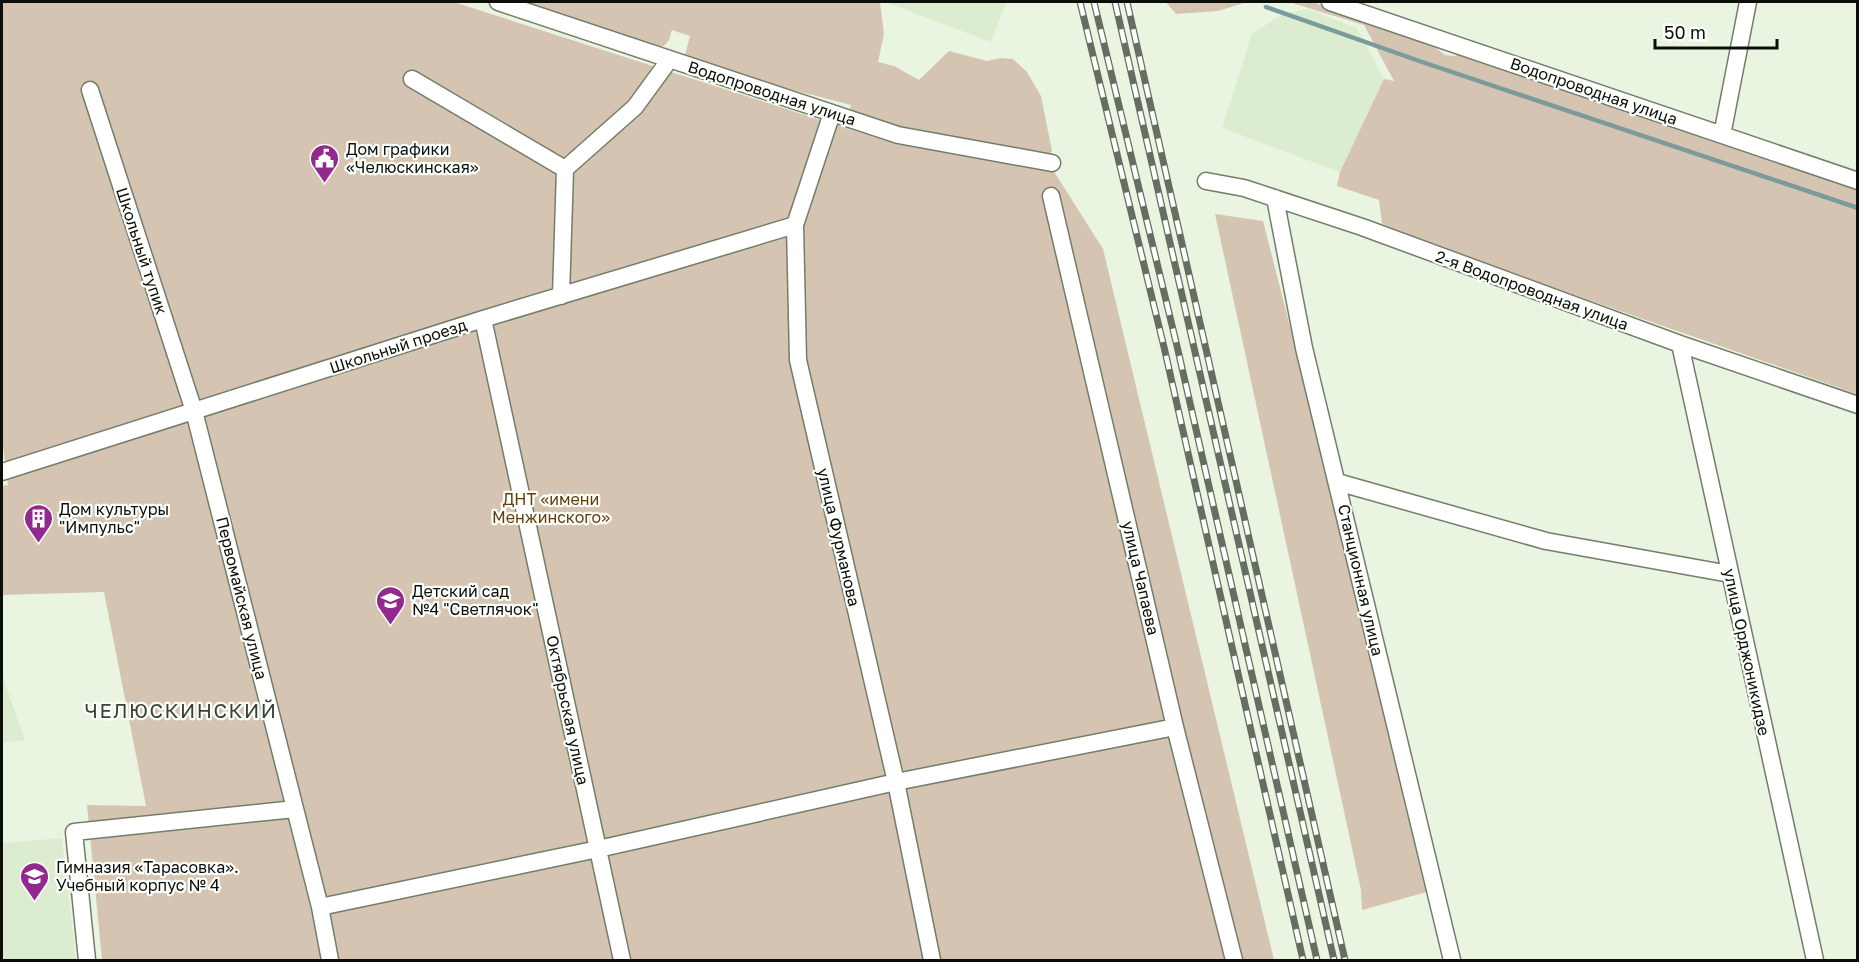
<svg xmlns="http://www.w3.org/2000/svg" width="1859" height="962" viewBox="0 0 1859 962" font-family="'Golos Text',sans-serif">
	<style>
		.built { fill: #dcecd0 }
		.green { fill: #d6c4b2 }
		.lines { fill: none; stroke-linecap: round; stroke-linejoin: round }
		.stream { stroke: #799c9b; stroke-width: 4.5 }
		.street-casing { stroke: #727d6a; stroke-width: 19 }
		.street { stroke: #fff; stroke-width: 16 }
		.rail-casing { stroke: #666d61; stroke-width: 7 }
		.rail { stroke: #fcfffb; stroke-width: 4.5; stroke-dasharray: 14; stroke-linecap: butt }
		.labels { text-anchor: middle; stroke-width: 4.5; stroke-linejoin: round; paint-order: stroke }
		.street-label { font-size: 16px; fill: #0c0f09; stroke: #fcfffb }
		.poi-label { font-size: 16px; fill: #0c0f09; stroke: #fcfffb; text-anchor: start }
		.park-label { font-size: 16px; fill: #623c0a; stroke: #fcfffb }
		.quarter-label { font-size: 20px; letter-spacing: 1.5px; fill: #394332; stroke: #fcfffb }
	</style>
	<rect width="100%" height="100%" fill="#e9f5e0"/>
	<path class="built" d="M885 2H1006L991 42Z
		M1307 9 1357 28 1384 79 1340 172 1222 128 1252 34 1283 14Z
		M2 675 25 740 2 743Z
		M62 838 76 960H2V843Z"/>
	<path class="green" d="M2 2H454L895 144 1053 170 1103 249 1274 960H102L87 805 146 806 104 592 2 595V486L8 485 2 439Z
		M524 2H880L884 34 878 62 894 66 919 80 949 51 987 61 1001 58 1013 59 1027 72 1041 96 1052 151 1048 156 896 128 849 114 851 105 759 81 690 60 685 55 690 36 672 30 669 40 664 46H655Z
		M1166 2H1247L1218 11 1176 14Z
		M1289 2H1312L1428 42 1445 55 1455 56 1460 53 1477 61 1581 94 1857 186V394L1543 284 1382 224 1379 200 1337 186 1340 172 1384 79 1394 81 1364 25Z
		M1215 214 1263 221 1434 890 1362 910 1361 890Z"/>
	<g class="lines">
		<path class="stream" d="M1266 7 1425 63 1858 208"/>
		<defs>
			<path id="street" d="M498 2 898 135 1052 163
				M1330 2 1858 181
				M412 79 565 169 561 296
				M90 90 194 411 320 907 330 960
				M832 113 795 225 798 360 896 782 932 960
				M1722 135 1748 2
				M565 169 635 107 670 59
				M1206 181 1244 188 1362 227 1680 344 1858 405
				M1051 196 1175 727 1234 960
				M1275 198 1304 348 1452 960
				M483 319 622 960
				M1680 344 1815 960
				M2 472 483 319 795 225
				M1337 482 1546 541 1730 574
				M320 907 598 849 896 782 1175 727
				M87 960 74 832 295 809"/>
		</defs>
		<use href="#street" class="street-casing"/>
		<use href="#street" class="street"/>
		<defs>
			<path id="rail" d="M1080 2 1164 347 1303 960
				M1094 2 1177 346 1317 960
				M1115 2 1334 960
				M1127 2 1345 960"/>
		</defs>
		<use href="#rail" class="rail-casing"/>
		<use href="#rail" class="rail"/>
	</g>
	<defs>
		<symbol id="civic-pin" viewBox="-11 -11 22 30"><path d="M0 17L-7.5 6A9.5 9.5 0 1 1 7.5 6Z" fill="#92298d" stroke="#fcfffb"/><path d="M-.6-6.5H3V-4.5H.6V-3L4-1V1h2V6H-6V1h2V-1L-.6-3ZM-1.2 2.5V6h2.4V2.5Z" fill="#fff"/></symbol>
		<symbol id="building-pin" viewBox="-11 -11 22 30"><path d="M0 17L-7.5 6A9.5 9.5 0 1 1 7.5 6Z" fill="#92298d" stroke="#fcfffb"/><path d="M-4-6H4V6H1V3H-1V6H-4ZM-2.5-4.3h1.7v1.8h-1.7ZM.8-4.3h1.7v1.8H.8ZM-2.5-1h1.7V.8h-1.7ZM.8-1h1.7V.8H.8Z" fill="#fff"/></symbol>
		<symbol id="school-pin" viewBox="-11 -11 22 30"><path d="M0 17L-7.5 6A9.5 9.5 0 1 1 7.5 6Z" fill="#92298d" stroke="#fcfffb"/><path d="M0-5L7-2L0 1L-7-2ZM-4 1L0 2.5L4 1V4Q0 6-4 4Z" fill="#fff"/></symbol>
	</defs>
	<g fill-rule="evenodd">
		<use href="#civic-pin" x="308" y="142" width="33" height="45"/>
		<use href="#building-pin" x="22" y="502" width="33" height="45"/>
		<use href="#school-pin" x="374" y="584" width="33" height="45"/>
		<use href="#school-pin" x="18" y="860" width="33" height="45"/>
	</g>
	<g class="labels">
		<g class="street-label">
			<text transform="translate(1594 91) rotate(19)" y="6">Водопроводная улица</text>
			<text transform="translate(772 93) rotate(18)" y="6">Водопроводная улица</text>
			<text transform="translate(142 251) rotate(72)" y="6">Школьный тупик</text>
			<text transform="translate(1532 290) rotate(20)" y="6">2-я Водопроводная улица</text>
			<text transform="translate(398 346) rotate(-18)" y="6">Школьный проезд</text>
			<text transform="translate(839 537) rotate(77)" y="6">улица Фурманова</text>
			<text transform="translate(1141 578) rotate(77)" y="6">улица Чапаева</text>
			<text transform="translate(1361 580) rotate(77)" y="6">Станционная улица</text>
			<text transform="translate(242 598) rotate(76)" y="6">Первомайская улица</text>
			<text transform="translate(1747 652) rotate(78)" y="6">улица Орджоникидзе</text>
			<text transform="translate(568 710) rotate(78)" y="6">Октябрьская улица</text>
		</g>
		<g class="poi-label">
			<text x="346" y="155">Дом графики<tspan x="346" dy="18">«Челюскинская»</tspan></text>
			<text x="59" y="515">Дом культуры<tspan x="59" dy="18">"Импульс"</tspan></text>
			<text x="412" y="597">Детский сад<tspan x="412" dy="18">№4 "Светлячок"</tspan></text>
			<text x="56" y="873">Гимназия «Тарасовка».<tspan x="56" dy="18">Учебный корпус № 4</tspan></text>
		</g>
		<g class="park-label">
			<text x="551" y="505">ДНТ «имени<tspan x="551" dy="18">Менжинского»</tspan></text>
		</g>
		<g class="quarter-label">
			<text x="181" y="718">ЧЕЛЮСКИНСКИЙ</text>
		</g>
	</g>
	<rect width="1859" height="962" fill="none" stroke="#0c0f09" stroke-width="6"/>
	<path d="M1655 39v9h122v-9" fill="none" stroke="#0c0f09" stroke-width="3"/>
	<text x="1664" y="39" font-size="18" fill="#0c0f09" stroke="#fcfffb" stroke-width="4.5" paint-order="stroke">50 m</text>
</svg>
